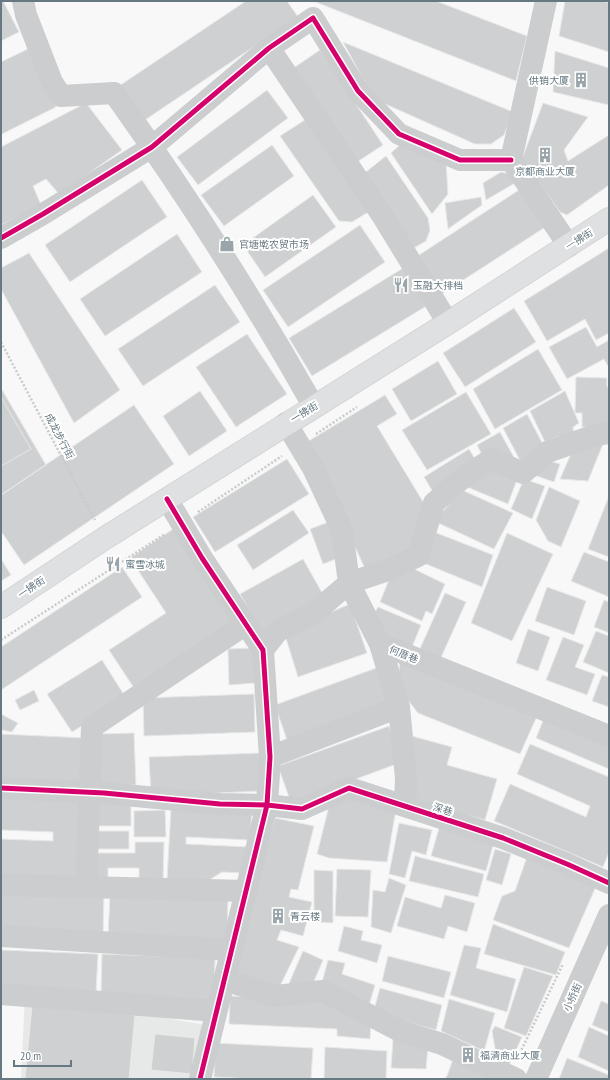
<svg xmlns="http://www.w3.org/2000/svg" width="610" height="1080" viewBox="0 0 610 1080" font-family="'PT Sans Narrow','Noto Sans SC',sans-serif">
	<style>
		.built { fill: #e7e9e8 }
		.building { fill: #cfd0d1; stroke: #e8e8e8 }
		.lines { fill: none; stroke-linecap: round; stroke-linejoin: round }
		.major-casing { stroke: #d4d5d6; stroke-width: 24 }
		.path { stroke: #c9cacb; stroke-width: 2.5; stroke-dasharray: 2 2; stroke-linecap: butt }
		.minor { stroke: #cbcdce; stroke-width: 22 }
		.major { stroke: #dfe0e1; stroke-width: 22 }
		.cycleway-casing { stroke: #fff; stroke-width: 8 }
		.cycleway { stroke: #d6006c; stroke-width: 5 }
		.labels { text-anchor: middle; stroke-width: 4; stroke-linejoin: round; paint-order: stroke }
		.poi-label { font-size: 10px; fill: #667881; stroke: #fff; text-anchor: start }
		.street-label { font-size: 10px; fill: #667881; stroke: #fff }
	</style>
	<rect width="100%" height="100%" fill="#f8f8f8"/>
	<path class="built" d="M25 993 206 1025 194 1079H21Z"/>
	<path class="building" d="M1 1H3L19 32 1 41Z
		M246 1H287L298 17 142 122 119 86Z
		M313 1H436L527 36 516 81Z
		M565 1H602L609 3V52L559 36Z
		M343 42 513 112 504 135 491 144H475L374 99Z
		M28 49 56 107 2 134 1 131V62Z
		M320 50 383 145 354 164 292 69Z
		M555 51 609 68V105L553 92Z
		M267 90 288 118 198 185 177 157Z
		M86 103 122 150 59 194 46 179 33 186 41 205 1 225V147Z
		M543 103 588 117 564 150 568 161 609 135V185L567 215 560 212 522 159Z
		M308 118 370 211 352 222 339 221 280 136Z
		M402 143 446 162 448 194 432 214 391 153Z
		M272 145 294 176 224 226 201 195Z
		M386 156 428 218 430 230 426 241 412 249 362 175Z
		M501 172 516 175 515 183 486 200 483 183Z
		M142 180 167 217 70 282 45 245Z
		M522 188 547 226 440 295 416 257Z
		M313 195 336 227 265 277 243 245Z
		M481 197 482 205 448 229 445 203Z
		M360 225 385 262 288 327 263 290Z
		M177 234 202 272 105 336 80 299Z
		M609 248V333L596 340 585 319 547 341 524 301Z
		M29 253 120 390 74 423 1 289V268Z
		M405 267 428 305 312 376 289 338Z
		M215 285 240 322 143 386 118 349Z
		M514 308 536 342 465 387 443 353Z
		M586 327 597 347 609 340V368L604 359 567 379 549 347Z
		M247 334 287 394 236 427 196 367Z
		M538 349 562 390 495 429 473 389Z
		M438 361 457 394 411 421 392 389Z
		M576 377 607 378V387H609V428L582 427V413H575Z
		M1 388 46 465 1 495Z
		M200 391 227 431 189 456 163 416Z
		M565 391 579 423 573 427 574 439 561 444 559 436 545 442 530 411Z
		M466 392 491 434 427 470 402 430Z
		M385 395 397 414 377 426 425 505 414 553 366 571 307 442Z
		M1 397 31 449 1 466Z
		M134 405 174 464 24 565 1 531V495Z
		M527 414 546 450 524 468 503 428Z
		M500 432 521 470 484 459 477 445Z
		M603 444 588 481 560 479 574 447Z
		M469 449 478 464 433 492 424 477Z
		M540 458 560 464 554 482 534 475Z
		M287 459 309 494 215 552 193 517Z
		M489 464 518 477 508 504 467 487Z
		M524 479 545 486 532 519 511 509Z
		M549 487 580 501 561 547 548 541 536 520Z
		M462 490 513 513 494 549 434 521Z
		M609 496V557L588 549Z
		M293 510 309 533 253 570 237 545Z
		M329 522 341 557 323 564 310 529Z
		M173 529 234 622 134 688 109 650 166 613 130 558Z
		M429 530 493 555 482 587 421 562Z
		M507 533 553 554 512 641 471 623Z
		M584 552 609 562V597L571 581Z
		M1 559 11 575 1 581Z
		M303 559 325 598 262 633 240 594Z
		M122 567 142 597 1 690V647Z
		M410 567 445 584 432 614 426 611 422 621 380 602 392 572Z
		M547 587 586 601 574 635 535 621Z
		M445 593 466 602 439 662 418 653Z
		M604 600 609 602V633L594 627Z
		M350 604 367 653 298 677 284 632Z
		M378 607 421 625 410 652 383 640 371 619Z
		M528 629 550 637 538 671 516 663Z
		M596 631 609 636V673L583 662Z
		M563 637 584 645 575 667 595 674 587 695 546 680Z
		M253 648 255 683 229 685 228 649Z
		M400 658 538 714 520 754 418 713 407 699 399 671Z
		M102 660 126 698 72 732 47 694Z
		M379 667 392 702 287 740 275 705Z
		M602 675 609 677V707L592 701Z
		M34 690 39 701 20 710 15 700Z
		M254 694 255 732 144 736 143 698Z
		M1 714 18 723 12 732 1 730Z
		M545 716 609 742V769L536 738Z
		M389 726 402 762 291 803 278 766Z
		M134 733 136 785H100L99 734Z
		M1 734 86 738 84 783 1 779Z
		M408 735 452 747 447 765 497 779 485 820 414 801Z
		M530 744 609 777V852L603 867 494 821 510 784 586 817 590 806 517 774Z
		M260 753 262 791 151 796 149 757Z
		M1 793 83 797 80 881 1 877V839L53 841V832L1 830Z
		M346 796 396 809 387 862 329 858 317 854 330 802Z
		M131 799V826H94V800Z
		M171 808 252 812 250 840 186 837V844L249 847 242 873 222 872 206 882 167 880Z
		M165 810 166 837H134V811Z
		M275 818 314 826 298 890 291 889 289 897 312 902 303 936 281 930 277 940 299 947 278 990 233 973Z
		M399 823 432 830 426 855 412 851 405 878 389 874Z
		M439 828 494 842 486 871 431 856Z
		M92 831H129V849H92Z
		M135 842H164L163 881 139 880V868H108V878H93V853H135Z
		M495 849 511 854 502 885 486 880Z
		M528 854 597 884 569 948 493 920 502 896 515 891Z
		M415 856 484 874 478 897 409 881Z
		M337 869 371 870 368 917 335 916Z
		M314 870 333 871V923L314 922Z
		M389 878 406 885 391 933 371 927 373 890 385 892Z
		M1 889 104 893 103 935 1 932Z
		M110 894 228 898 227 941 108 937Z
		M445 895 475 903 467 932 448 926 444 939 397 926 405 897 441 908Z
		M493 924 565 952 556 975 484 954Z
		M344 926 363 931 361 940 382 945 377 963 338 951Z
		M464 945 481 948 476 968 516 979 507 1012 450 995Z
		M1 950 98 954 96 993 1 989Z
		M303 951 323 960 312 986 287 988Z
		M102 954 215 958 214 1001 101 995Z
		M388 956 451 972 444 998 382 981Z
		M328 960 345 963 342 974 375 985 368 1009 321 986Z
		M524 967 553 976 526 1036 504 1028Z
		M380 988 442 1005 436 1030 373 1013Z
		M230 996 325 999 371 1022 370 1039 337 1036V1029L229 1024Z
		M449 999 495 1013 484 1051 441 1031Z
		M601 1001 609 1004V1032L592 1025Z
		M32 1006 135 1015 129 1079H131H25Z
		M495 1026 522 1037 509 1065 497 1060 492 1031Z
		M589 1027 609 1036V1071L578 1057Z
		M155 1034 195 1038 192 1074 151 1070Z
		M393 1039 428 1047 426 1069 391 1068Z
		M216 1043 313 1048 311 1079H256L214 1077Z
		M458 1045 501 1079H444L447 1076Z
		M325 1047 387 1051 386 1079H324Z
		M567 1058 609 1075V1079H559Z"/>
	<g class="lines">
		<defs>
			<path id="major" d="M1 607 105 538 448 323 609 219"/>
		</defs>
		<use href="#major" class="major-casing"/>
		<path class="path" d="M1 342 95 520
			M316 434 357 407
			M198 512 282 456
			M1 640 165 534
			M518 1057 563 964"/>
		<path class="minor" d="M23 1 26 15 52 82 61 96 114 93C186 194 253 299 314 407
			M546 1 511 160 569 246
			M269 48 382 215 448 323
			M1 238 43 214 152 147 269 48 313 18 358 91 399 134 460 160H511
			M286 423 313 468 342 530 349 583 380 644 609 736
			M167 499 202 558 263 650 270 757 267 805 200 1079
			M380 644 399 707 406 778 405 806
			M263 650 278 631 314 613 349 583 388 570 418 556 434 503 465 476 492 459 523 473 547 452 596 435 609 433
			M270 757 399 707
			M1 788 104 793 220 804 267 805 302 809 349 788 503 838 567 864 609 883
			M1 885 247 891
			M86 886 92 727 246 624
			M1 936 231 950
			M224 980 275 996 323 991 400 1031 442 1044 516 1079
			M1 994 216 1011
			M536 1079 609 915"/>
		<use href="#major" class="major"/>
		<defs>
			<path id="cycleway" d="M1 238 43 214 152 147 269 48 313 18 358 91 399 134 460 160H511
				M167 499 202 558 263 650 270 757 267 805 200 1079
				M1 788 104 793 220 804 267 805 302 809 349 788 503 838 567 864 609 883"/>
		</defs>
		<use href="#cycleway" class="cycleway-casing"/>
		<use href="#cycleway" class="cycleway"/>
	</g>
	<defs>
		<symbol id="building-bare" viewBox="-9 -9 18 18"><path d="M-4-6H4V6H1V3H-1V6H-4ZM-2.5-4.3h1.7v1.8h-1.7ZM.8-4.3h1.7v1.8H.8ZM-2.5-1h1.7V.8h-1.7ZM.8-1h1.7V.8H.8Z" fill="#99a5ab" stroke="#fff" stroke-width="2.5" paint-order="stroke"/></symbol>
		<symbol id="shop-bare" viewBox="-9 -9 18 18"><path d="M-5-2.5h2.3a2.7 3.5 0 0 1 5.4 0H5L5.5 6h-11ZM-1.5-2.5h3a1.5 2.3 0 0 0-3 0Z" fill="#99a5ab" stroke="#fff" stroke-width="2.5" paint-order="stroke"/></symbol>
		<symbol id="restaurant-bare" viewBox="-9 -9 18 18"><path d="M-5-6h1v4h1v-4h1v4h1v-4h1v5L-1.5 .5V6h-2V.5L-5-1ZM5-6V6H3V1.5H1.5Q1.5-4 5-6Z" fill="#99a5ab" stroke="#fff" stroke-width="2.5" paint-order="stroke"/></symbol>
	</defs>
	<g fill-rule="evenodd">
		<use href="#building-bare" x="570" y="69" width="22" height="22"/>
		<use href="#building-bare" x="534" y="144" width="22" height="22"/>
		<use href="#shop-bare" x="216" y="233" width="22" height="22"/>
		<use href="#restaurant-bare" x="390" y="274" width="22" height="22"/>
		<use href="#restaurant-bare" x="102" y="553" width="22" height="22"/>
		<use href="#building-bare" x="267" y="905" width="22" height="22"/>
		<use href="#building-bare" x="457" y="1044" width="22" height="22"/>
	</g>
	<g class="labels">
		<g class="poi-label">
			<text x="569" y="84" text-anchor="end">供销大厦</text>
			<text x="545" y="175" text-anchor="middle">京都商业大厦</text>
			<text x="239" y="248">官塘墘农贸市场</text>
			<text x="413" y="289">玉融大排档</text>
			<text x="125" y="568">蜜雪冰城</text>
			<text x="290" y="920">青云楼</text>
			<text x="480" y="1059">福清商业大厦</text>
		</g>
		<g class="street-label">
			<text transform="translate(579 239) rotate(-33)" y="4">一拂街</text>
			<text transform="translate(304 412) rotate(-31)" y="4">一拂街</text>
			<text transform="translate(60 436) rotate(62)" y="4">成龙步行街</text>
			<text transform="translate(31 587) rotate(-34)" y="4">一拂街</text>
			<text transform="translate(404 654) rotate(22)" y="4">何厝巷</text>
			<text transform="translate(443 809) rotate(18)" y="4">深巷</text>
			<text transform="translate(572 997) rotate(-66)" y="4">小桥街</text>
		</g>
	</g>
	<rect width="610" height="1080" fill="none" stroke="#667881" stroke-width="4"/>
	<path d="M14 1060v6h57v-6" fill="none" stroke="#667881" stroke-width="2"/>
	<text x="20" y="1060" font-size="12" fill="#667881" stroke="#ffffff" stroke-width="3" paint-order="stroke">20 m</text>
</svg>
